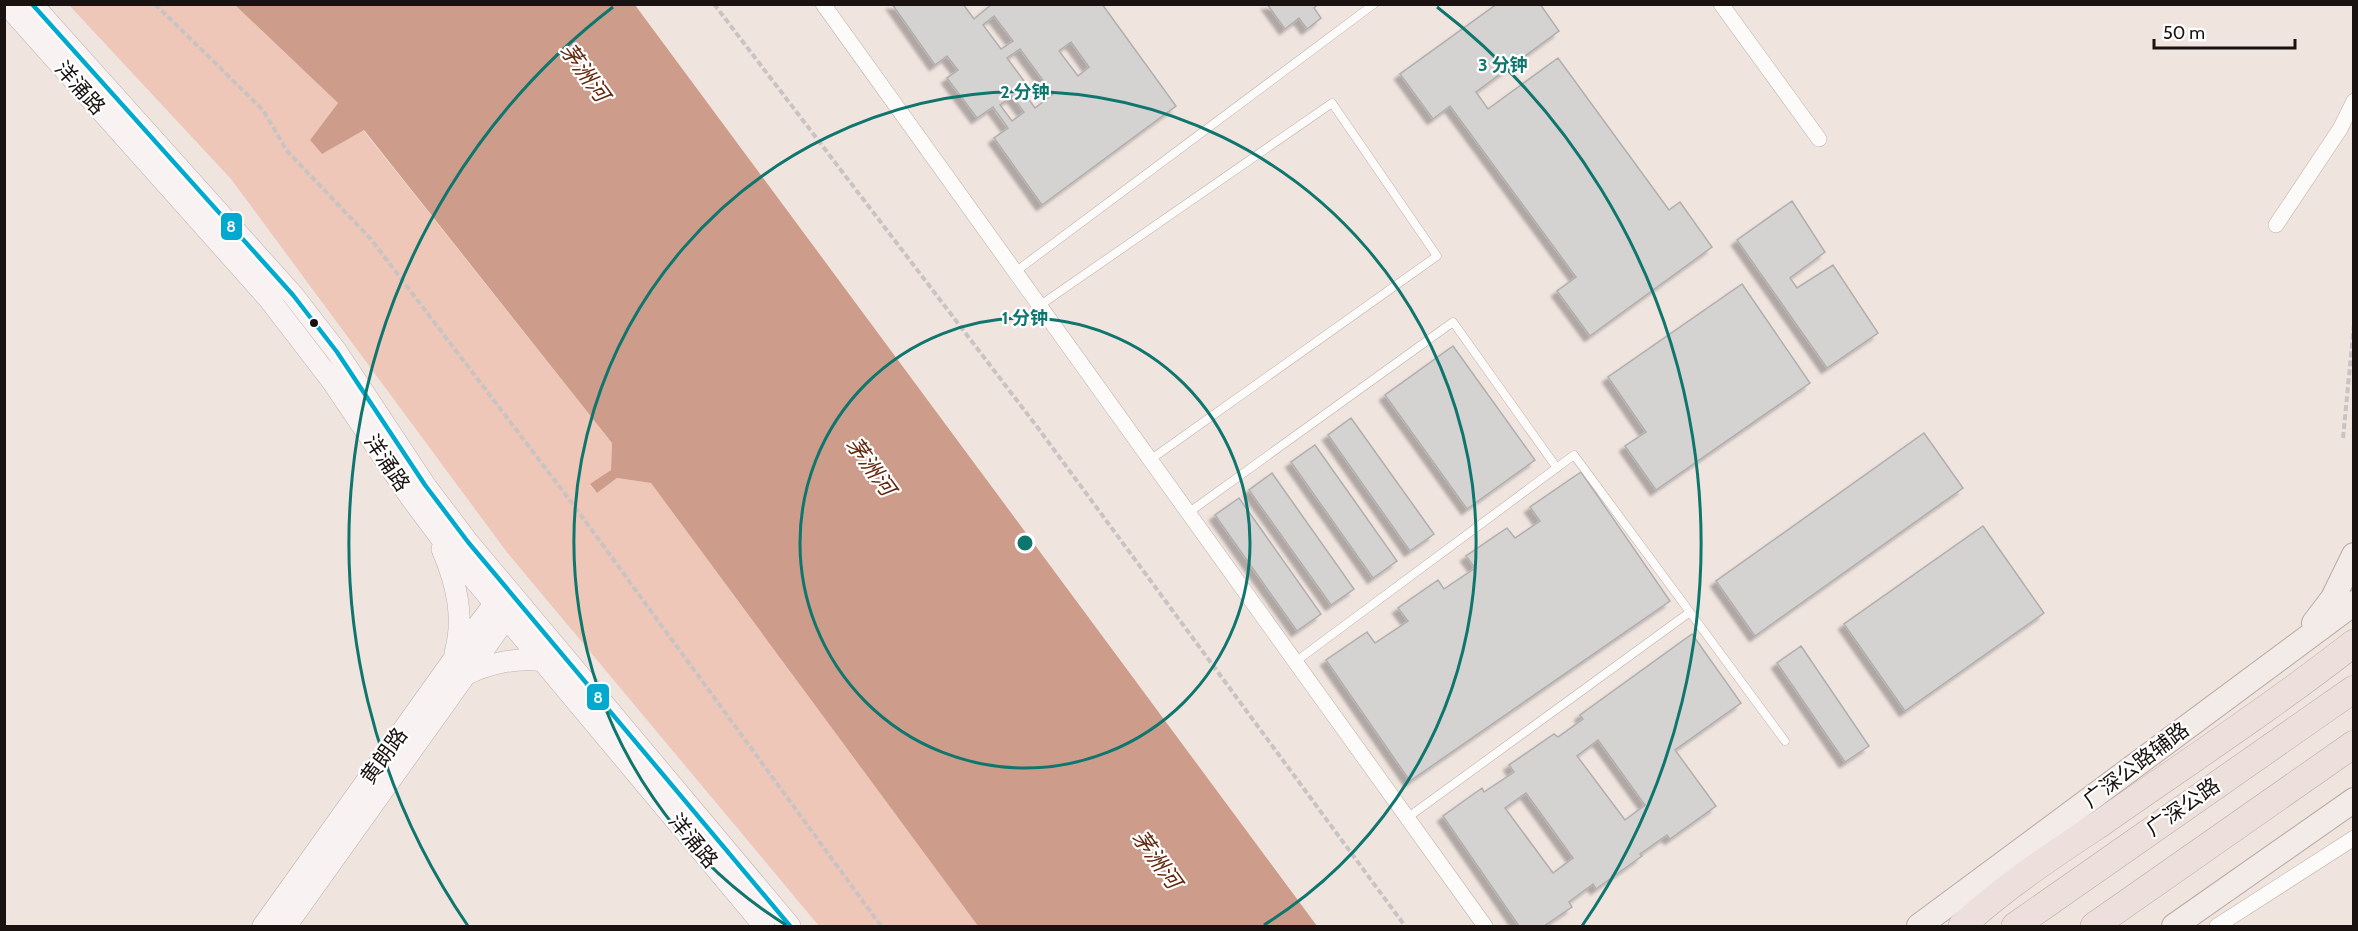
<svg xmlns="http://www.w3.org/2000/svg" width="2358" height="931" viewBox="0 0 2358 931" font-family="Cabin,'Noto Sans SC',sans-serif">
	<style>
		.green { fill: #eec7b9 }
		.water { fill: #cd9c8a }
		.building { fill: #d4d3d2; stroke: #b0aeae; stroke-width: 1.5; fill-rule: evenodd; filter: url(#shadow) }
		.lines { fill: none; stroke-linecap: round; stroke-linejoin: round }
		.lane-casing { stroke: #bab0ac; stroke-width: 9 }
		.street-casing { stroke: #bab0ac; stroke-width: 16 }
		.secondary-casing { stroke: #bab0ac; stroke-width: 22 }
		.primary-casing { stroke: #baa9a3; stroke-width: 26 }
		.highway-casing { stroke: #baa9a3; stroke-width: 28 }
		.path { stroke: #c9c4c3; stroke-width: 4; stroke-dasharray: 6 3; stroke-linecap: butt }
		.lane { stroke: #fdfbfa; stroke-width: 8 }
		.street { stroke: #fdfbfa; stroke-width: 15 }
		.secondary { stroke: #f8f3f2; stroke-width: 21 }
		.primary { stroke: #f3ebe8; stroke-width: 24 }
		.highway { stroke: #ede0dc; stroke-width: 27 }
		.bus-1-casing { stroke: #fff; stroke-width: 9 }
		.bus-1 { stroke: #00a9ce; stroke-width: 4.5 }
		.ring { fill: none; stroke: #0f766e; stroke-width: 3 }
		.bus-dot { fill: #191210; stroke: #fff; stroke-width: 2 }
		.labels { text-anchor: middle; stroke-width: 4.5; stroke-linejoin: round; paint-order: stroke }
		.street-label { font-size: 21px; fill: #191210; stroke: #fff }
		.water-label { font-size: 22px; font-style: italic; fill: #64280f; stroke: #fff }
		.centre { fill: #0f766e; stroke: #fff; stroke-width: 3 }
		.ring-label { font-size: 18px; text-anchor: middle; font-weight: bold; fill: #0f766e; stroke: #fff; stroke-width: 4.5; stroke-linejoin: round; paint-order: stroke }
		.line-badge { stroke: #fff; stroke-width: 2 }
		.badge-label { font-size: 16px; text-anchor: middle; font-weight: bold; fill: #fff }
	</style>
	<defs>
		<filter id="shadow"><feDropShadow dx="-5.5" dy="5.5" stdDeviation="1.5" flood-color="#0004"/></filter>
	</defs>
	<rect width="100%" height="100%" fill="#f0e4df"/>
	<path class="green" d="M69 5H235L338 103 310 140 322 154 363 130 612 443 611 470 590 485 597 493 617 478 651 483 978 926H819L506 551 231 179Z"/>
	<path class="water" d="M235 5H635L1317 926H978L651 483 617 478 597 493 590 484 611 470 612 443 364 130 322 154 310 140 338 103Z"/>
	<path class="building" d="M892 4H963L974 19 992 4H1102L1176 106 1042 205 994 138 1008 128 993 107 977 118 947 78 958 70 947 56 935 65ZM994 16 1013 41 1001 49 983 25ZM1071 42 1089 67 1078 76 1059 51ZM1020 49 1053 94 1035 108 1021 89 1027 85 1007 58ZM1012 96 1024 112 1012 121 1000 105Z
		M1267 4H1318L1314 8 1321 18 1307 29 1299 18 1285 29Z
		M1497 4H1540L1559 31 1476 92 1488 109 1558 58 1669 210 1680 202 1712 247 1590 336 1557 291 1576 277 1450 106 1433 119 1400 74Z
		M1792 201 1825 252 1790 278 1797 288 1833 265 1878 333 1827 368 1737 240Z
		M1742 284 1810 383 1656 490 1625 446 1646 432 1608 377Z
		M1453 346 1535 460 1467 509 1385 395Z
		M1351 418 1434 534 1410 551 1328 435Z
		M1924 433 1963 488 1755 636 1716 581Z
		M1315 445 1397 561 1373 578 1291 462Z
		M1581 472 1670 601 1410 781 1326 660 1367 632 1375 643 1408 621 1398 608 1438 580 1444 589 1475 568 1466 556 1507 528 1515 538 1540 521 1530 507Z
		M1272 473 1354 589 1331 605 1249 490Z
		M1239 498 1321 614 1297 631 1215 515Z
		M1983 526 2044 613 1905 711 1844 624Z
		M1692 634 1741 703 1675 750 1716 806 1670 839 1667 835 1640 854 1642 856 1596 889 1593 884 1569 902 1572 907 1544 926H1519L1443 816 1482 788 1484 792 1514 772 1509 765 1554 734 1558 737 1583 719 1580 715ZM1598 740 1645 805 1625 820 1577 756ZM1526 793 1573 858 1553 873 1505 808Z
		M1801 646 1869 746 1845 762 1777 663Z"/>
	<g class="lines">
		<defs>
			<path id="lane" d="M1015 272 1374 4
				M1039 306 1332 103 1437 256 1150 460
				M1188 513 1453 322 1557 468
				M1295 662 1574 455 1785 741
				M1407 818 1690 612"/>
			<path id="street" d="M823 4 1485 926
				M1721 4 1819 139
				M2276 225 2340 129 2354 101
				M2217 926 2354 838"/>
			<path id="secondary" d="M6 4 269 299 332 381 411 498 449 549 764 926
				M32 4 293 295 337 352 425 485 468 542 790 926
				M442 549C456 582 465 617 455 653
				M465 675C489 663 518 657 544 661
				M263 926 476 628 495 603 505 595
				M286 926 514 607"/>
			<path id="primary" d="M2314 623 2333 598 2354 555
				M1919 926 2354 603
				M2174 926 2354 800"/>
			<path id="highway" d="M1962 926C2004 887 2053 855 2101 823 2185 764 2272 707 2354 643
				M2015 926 2354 689
				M2094 926 2354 744"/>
		</defs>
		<use href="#lane" class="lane-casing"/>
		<use href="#street" class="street-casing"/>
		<use href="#secondary" class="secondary-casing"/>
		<use href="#primary" class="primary-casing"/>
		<use href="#highway" class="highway-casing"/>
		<path class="path" d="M155 4 263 110 287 151 370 238 572 503 881 926
			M714 4 1038 428 1405 926
			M2343 438 2354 324"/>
		<use href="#lane" class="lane"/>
		<use href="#street" class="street"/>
		<use href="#secondary" class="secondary"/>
		<use href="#primary" class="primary"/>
		<use href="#highway" class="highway"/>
		<defs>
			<path id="bus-1" d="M32 4 293 295 337 352 425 485 468 542 790 926"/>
		</defs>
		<use href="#bus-1" class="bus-1-casing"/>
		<use href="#bus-1" class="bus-1"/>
	</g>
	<g class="ring">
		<circle cx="1025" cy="543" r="225"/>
		<path d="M786 925A451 451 0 1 1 1264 925"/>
		<path d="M468 926A676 676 0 0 1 613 7M1437 7A676 676 0 0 1 1582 926"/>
	</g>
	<circle class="bus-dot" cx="314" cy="323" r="5"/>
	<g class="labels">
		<g class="street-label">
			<text transform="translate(80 88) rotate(48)" y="7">洋涌路</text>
			<text transform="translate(387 463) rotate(56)" y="7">洋涌路</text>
			<text transform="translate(384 756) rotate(-54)" y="7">黄朗路</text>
			<text transform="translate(2136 765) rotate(-37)" y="7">广深公路辅路</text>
			<text transform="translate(2183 807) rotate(-35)" y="7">广深公路</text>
			<text transform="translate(693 841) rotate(50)" y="7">洋涌路</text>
		</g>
		<g class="water-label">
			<text transform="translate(585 72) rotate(54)" y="8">茅洲河</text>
			<text transform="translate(871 466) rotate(54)" y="8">茅洲河</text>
			<text transform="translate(1157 859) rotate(54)" y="8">茅洲河</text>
		</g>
	</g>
	<circle cx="1025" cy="543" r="9" class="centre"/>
	<g class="ring-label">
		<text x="1503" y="71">3 分钟</text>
		<text x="1025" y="98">2 分钟</text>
		<text x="1025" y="324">1 分钟</text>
	</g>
	<g class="line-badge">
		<rect x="220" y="212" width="23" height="29" rx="6" fill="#00a9ce"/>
		<rect x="586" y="683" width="24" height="28" rx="6" fill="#00a9ce"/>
	</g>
	<g class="badge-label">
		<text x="231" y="232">8</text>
		<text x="598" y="703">8</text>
	</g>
	<rect width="2358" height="931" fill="none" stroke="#191210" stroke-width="12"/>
	<path d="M2154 39v9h141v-9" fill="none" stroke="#191210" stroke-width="3"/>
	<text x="2163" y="39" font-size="18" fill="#191210" stroke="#ffffff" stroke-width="4.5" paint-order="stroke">50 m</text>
</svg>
